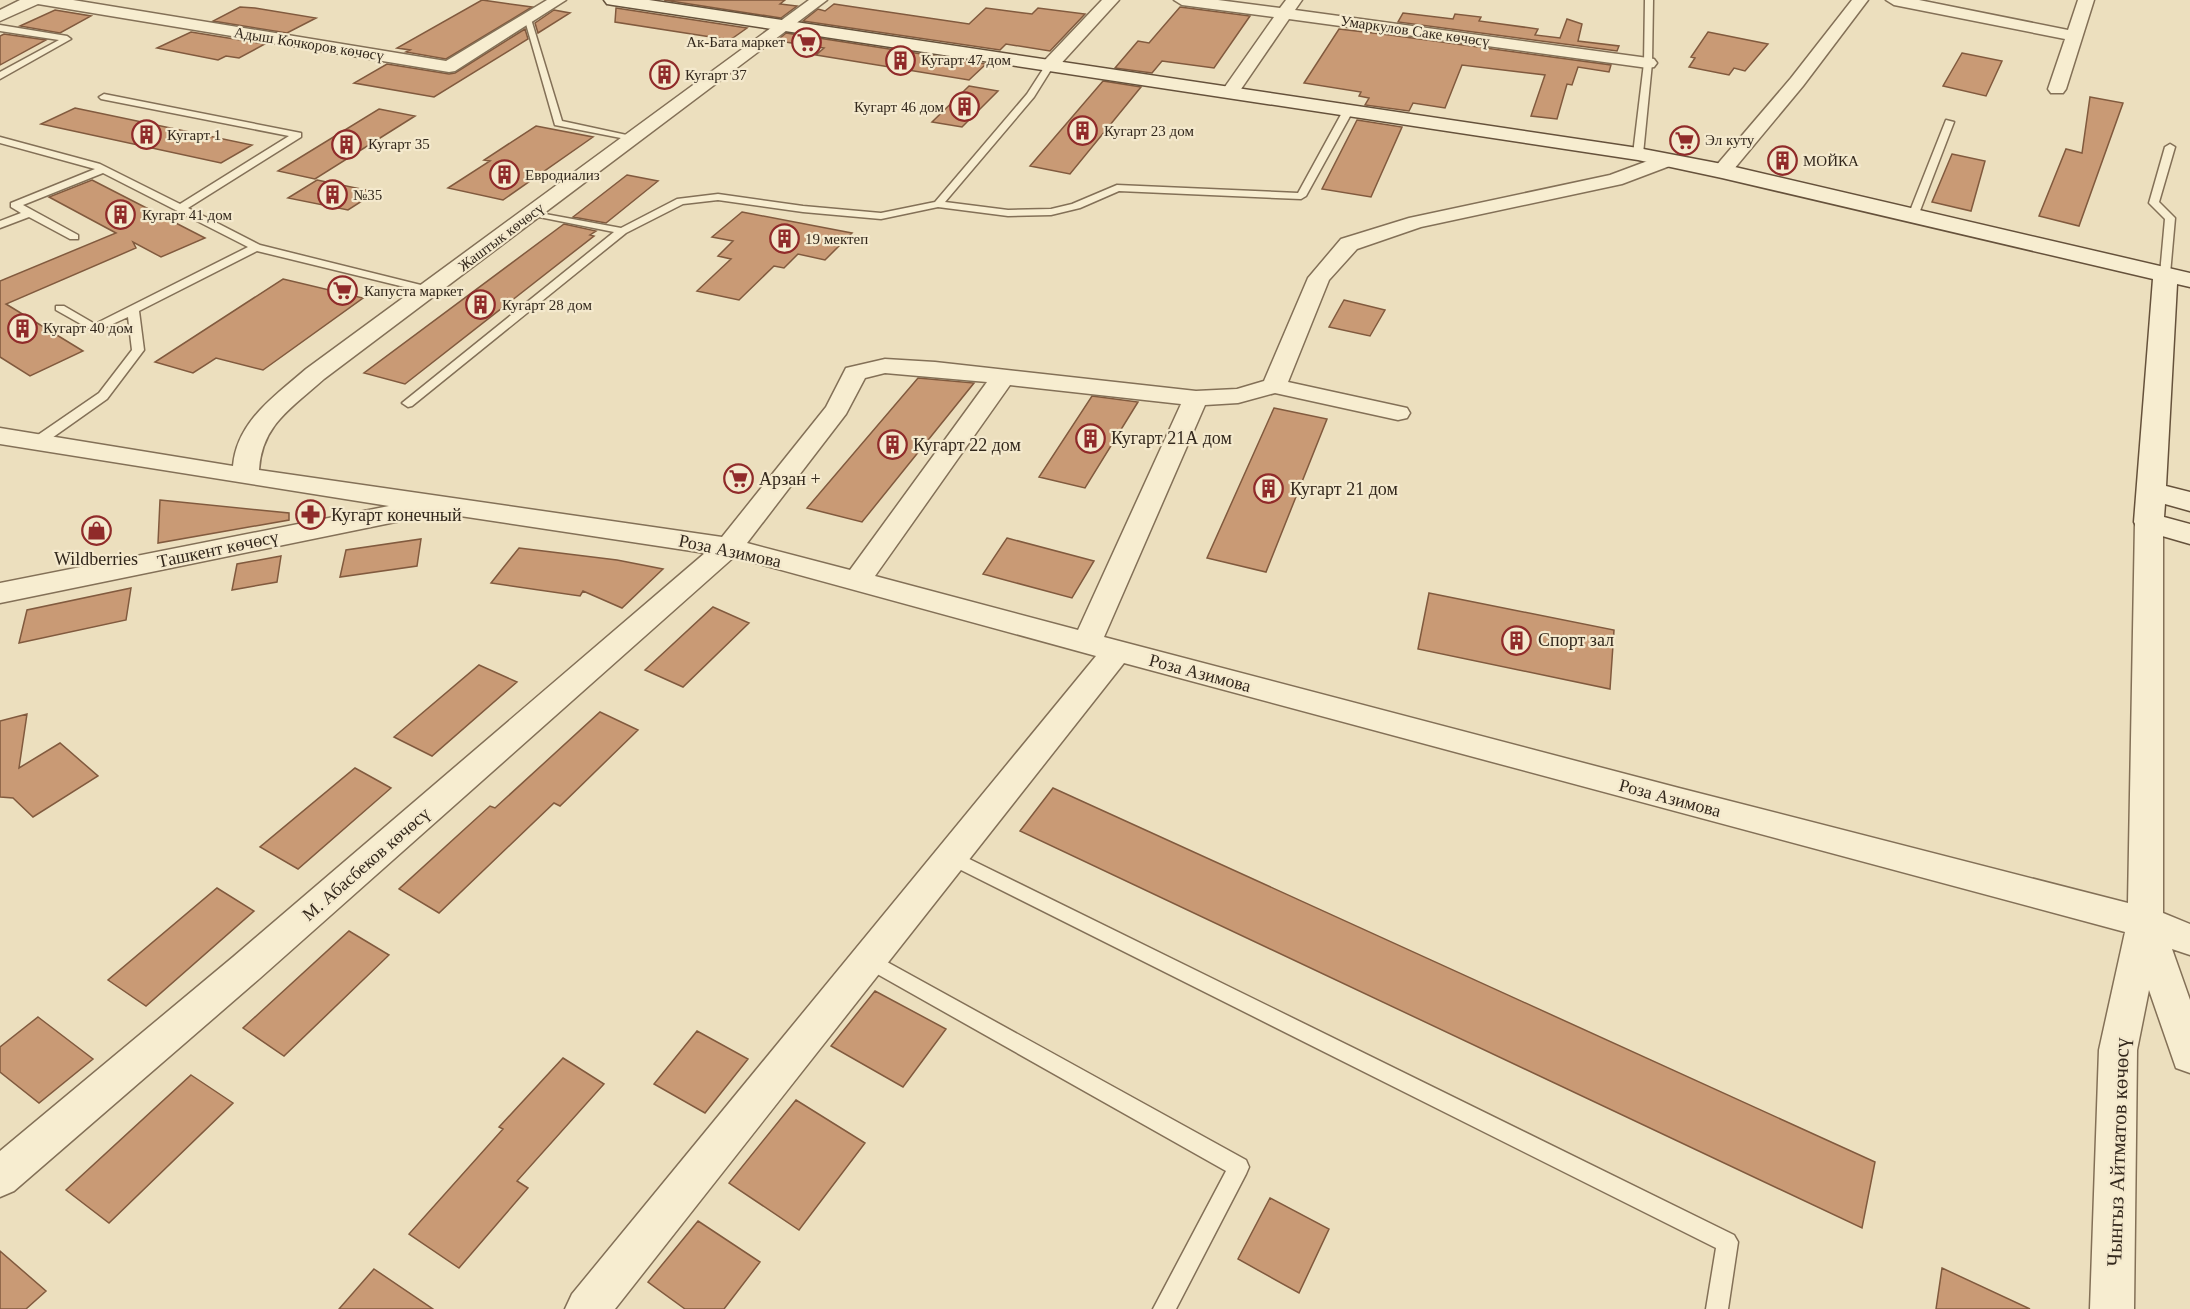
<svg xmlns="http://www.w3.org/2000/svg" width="2190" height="1309" viewBox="0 0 2190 1309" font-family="'Times New Roman',serif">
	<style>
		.building { fill: #c99a75; stroke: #815a3e; stroke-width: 1.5 }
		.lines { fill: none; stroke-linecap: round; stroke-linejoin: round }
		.lane-casing { stroke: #837057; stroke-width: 3 }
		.street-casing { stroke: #837057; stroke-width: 3 }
		.secondary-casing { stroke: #65513b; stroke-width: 3 }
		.lane { fill: #f7edd0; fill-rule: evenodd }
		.street { fill: #f7edd0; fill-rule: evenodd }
		.secondary { fill: #f7edd0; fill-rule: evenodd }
		.labels { text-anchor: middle; stroke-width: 4.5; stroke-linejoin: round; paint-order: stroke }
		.far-street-label { font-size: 15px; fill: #33281c; stroke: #f4e9cd }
		.far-poi-label { font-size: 15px; fill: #33281c; stroke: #f4e9cd; text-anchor: start }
		.poi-label { font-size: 18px; fill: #33281c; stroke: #f4e9cd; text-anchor: start }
		.street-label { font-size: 18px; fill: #33281c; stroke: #f4e9cd }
		.near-street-label { font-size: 21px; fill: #33281c; stroke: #f4e9cd }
	</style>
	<rect width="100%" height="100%" fill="#ecdfbe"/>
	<path class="building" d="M482 0 532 7 446 59 406 52 410 50 397 48Z
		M664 0H785L780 4 797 6 781 18Z
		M834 4 969 24 986 8 1032 14 1038 8 1085 14 1050 51 1006 44 1000 50 803 21 818 9 825 11Z
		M240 7 255 8 316 18 287 33 213 21Z
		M1180 7 1250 16 1214 68 1162 61 1152 73 1115 68 1138 41 1149 43Z
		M616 8 747 28 730 40 615 22Z
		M55 10 91 16 60 33 20 26Z
		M554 10 570 13 538 33 535 23Z
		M1403 13 1453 19 1455 14 1481 17 1479 21 1538 29 1535 35 1560 38 1567 19 1582 24 1578 41 1619 46 1617 51 1398 22Z
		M525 29 528 39 434 97 354 83 387 64 449 74 455 73Z
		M1339 29 1390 35 1611 65 1609 72 1578 67 1572 85 1567 84 1557 119 1531 116 1545 75 1462 65 1445 108 1413 103 1409 111 1365 105 1369 98 1359 96 1361 92 1304 83Z
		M191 32 265 44 239 58 226 56 218 60 157 48Z
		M1708 32 1768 44 1745 71 1734 68 1729 75 1689 67 1695 58 1691 57Z
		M786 33 986 64 969 80 816 55 824 48 779 41 778 40Z
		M4 34 46 40 0 65V36Z
		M1962 53 2002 61 1986 96 1943 86Z
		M1103 81 1141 87 1070 174 1030 166Z
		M969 86 998 91 962 127 932 122Z
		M2090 97 2123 103 2079 226 2039 216 2066 149 2082 153Z
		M75 108 252 145 221 163 41 124Z
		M379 109 415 116 315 179 278 171Z
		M1357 120 1402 127 1371 197 1322 189Z
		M536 126 593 137 503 200 448 188 490 161 484 160Z
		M1952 154 1985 161 1971 211 1932 202Z
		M627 175 658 181 606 223 573 217Z
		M92 180 205 238 161 257 133 242 136 248 6 304 83 351 30 376 0 357V281L116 233 49 197Z
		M317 180 376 192 348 210 288 198Z
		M742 212 852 233 825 260 798 254 784 268 774 266 739 300 697 291 731 259 718 256 733 241 712 237Z
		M564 224 596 231 590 235 594 236 405 384 364 373Z
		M283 279 363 298 263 370 216 358 193 373 155 362Z
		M1344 300 1385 310 1370 336 1329 327Z
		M918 378 974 383 862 522 807 508Z
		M1092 396 1138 402 1085 488 1039 477Z
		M1274 408 1327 419 1266 572 1207 558Z
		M160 500 289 513V520L158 543Z
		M1007 538 1094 561 1072 598 983 574Z
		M421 539 417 566 340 577 346 550Z
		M519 548 617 560 663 569 622 608 583 591 580 596 491 583Z
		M281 556 277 582 232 590 237 564Z
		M131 588 126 620 19 643 27 610Z
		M1429 593 1614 630 1610 689 1418 649Z
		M713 607 749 623 683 687 645 670Z
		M479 665 517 682 432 756 394 737Z
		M600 712 638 730 560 806 554 803 439 913 399 889 490 806 495 808Z
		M27 714 19 768 60 743 98 776 33 817 13 798 0 797V721Z
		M355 768 391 788 298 869 260 847Z
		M1053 788 1875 1162 1862 1228 1020 831Z
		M217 888 254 911 146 1006 108 980Z
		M349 931 389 955 284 1056 243 1028Z
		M875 991 946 1029 903 1087 831 1046Z
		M38 1017 93 1059 39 1103 0 1072V1047Z
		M697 1031 748 1059 705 1113 654 1084Z
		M563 1058 604 1084 517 1181 528 1188 459 1268 409 1234 503 1129 499 1127Z
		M191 1075 233 1103 109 1223 66 1190Z
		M796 1100 865 1143 799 1230 729 1183Z
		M1270 1198 1329 1229 1299 1293 1238 1259Z
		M698 1221 760 1262 724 1309H685L648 1282Z
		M0 1251 46 1291 26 1309H0Z
		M1942 1268 2030 1309H1936Z
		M374 1269 433 1309H339Z"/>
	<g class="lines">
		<defs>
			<path id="lane" d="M1645 0H1653L1652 63 1643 154 1638 157 1633 154 1644 63Z
				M524 17 531 19 562 121 636 137V141L555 125Z
				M0 25 67 36 71 39 0 79V72L59 40 0 31Z
				M1050 62 1054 65 1034 97 945 202 1008 210 1051 209 1072 204 1117 185 1298 193 1344 109 1349 106 1354 109 1306 196 1301 199 1119 191 1080 208 1051 215 1008 216 938 207 881 219 803 212 718 200 683 204 626 233 412 406 408 407 402 403 614 232 529 215V211L621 228 677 199 718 194 803 206 881 213 935 202 1027 94 1047 63Z
				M104 94 301 133V137L188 208 260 245 433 288 435 290 429 293 257 251 139 311 144 350 107 399 42 445H32L31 442 32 439 99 393 132 350 128 317 95 332 56 310V306H64L95 324 248 247 103 173 23 205 78 235V239H70L29 217 0 228V221L21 213 11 207V203L95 169 0 143V137L100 164 180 204 289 136 101 99 99 97Z
				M1946 120 1954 122 1918 216 1909 218 1908 216Z
				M2170 144 2175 147 2159 202 2175 218 2170 274 2165 277 2160 274 2165 219 2149 203 2165 147Z
				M951 850 1734 1235 1738 1242 1728 1309H1706L1716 1248 945 862 942 857 945 852Z
				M869 952 1246 1160 1249 1167 1246 1174 1176 1309H1153L1226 1171 863 966 860 960 863 954Z"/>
			<path id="street" d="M20 0H73L446 61 547 0H566L455 71 449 72 38 4 0 21V10Z
				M809 0H827L324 379C292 408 262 424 259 470L722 537 826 407 846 368 885 359 935 362 1196 391 1237 389 1264 381 1308 278 1341 239 1409 218 1610 175 1661 156H1675L1678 160 1675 164 1622 184 1421 227 1357 249 1329 280 1288 382 1407 408 1410 413 1407 418 1398 420 1275 393 1238 403 1205 405 1104 637 1679 788 2128 903 2135 522 2139 516 2149 513 2159 516 2163 522V913L2190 924V955L2172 949 2190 1000V1073L2176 1068 2149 990 2137 1050 2134 1309H2090L2099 1050 2125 932 1124 663 615 1309H565L572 1294 1096 656 734 557 259 979 14 1191 0 1197V1151L233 957 705 553 427 511 425 515 415 518 0 603V583L389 506 0 444V428L233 466C237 421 275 396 306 369ZM885 373 987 382 850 570 747 543 846 414 865 378ZM1010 385 1181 404 1078 630 875 576Z
				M1102 0H1119L1056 69H1044L1041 65 1044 61Z
				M1174 0H1218L1280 8 1286 0H1302L1295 10 1648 58 1654 59 1657 63 1654 67 1648 68 1289 19 1237 95H1225L1222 91 1274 17 1182 5Z
				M1852 0H1868L1803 86 1729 175H1715L1712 171 1715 167 1791 78Z
				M1886 0H1919L2068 30 2078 0H2094L2066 89 2063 93H2051L2048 89 2065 39 1894 5Z"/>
			<path id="secondary" d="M604 0H649L1638 148 1722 164 2190 273V287L2177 284 2166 486 2190 492V511L2165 504 2164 517 2190 524V544L2138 529 2134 522 2153 279 1722 178 1638 160 613 5 607 4Z"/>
		</defs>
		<use href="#lane" class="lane-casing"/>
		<use href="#street" class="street-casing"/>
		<use href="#secondary" class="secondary-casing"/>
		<use href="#lane" class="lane"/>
		<use href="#street" class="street"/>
		<use href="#secondary" class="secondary"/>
	</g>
	<defs>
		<symbol id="supermarket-ring" viewBox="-11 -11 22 22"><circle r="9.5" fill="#f4e9cd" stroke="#902b2a" stroke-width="1.5"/><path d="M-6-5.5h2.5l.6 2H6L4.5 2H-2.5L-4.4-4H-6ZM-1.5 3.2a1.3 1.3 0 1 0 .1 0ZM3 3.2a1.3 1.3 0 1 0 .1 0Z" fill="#902b2a"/></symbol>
		<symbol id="building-ring" viewBox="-11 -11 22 22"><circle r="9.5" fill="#f4e9cd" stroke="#902b2a" stroke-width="1.5"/><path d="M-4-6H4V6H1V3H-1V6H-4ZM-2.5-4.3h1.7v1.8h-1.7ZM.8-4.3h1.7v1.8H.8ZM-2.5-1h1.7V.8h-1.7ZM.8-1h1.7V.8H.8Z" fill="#902b2a"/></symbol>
		<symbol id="pharmacy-ring" viewBox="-11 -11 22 22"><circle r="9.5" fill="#f4e9cd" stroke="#902b2a" stroke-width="1.5"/><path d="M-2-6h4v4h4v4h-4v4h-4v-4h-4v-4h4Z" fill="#902b2a"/></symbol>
		<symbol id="shop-ring" viewBox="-11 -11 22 22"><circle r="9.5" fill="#f4e9cd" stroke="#902b2a" stroke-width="1.5"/><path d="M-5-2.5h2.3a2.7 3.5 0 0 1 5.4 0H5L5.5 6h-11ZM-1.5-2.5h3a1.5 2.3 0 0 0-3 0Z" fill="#902b2a"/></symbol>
	</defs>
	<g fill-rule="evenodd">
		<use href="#supermarket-ring" x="790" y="26" width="33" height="33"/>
		<use href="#building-ring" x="884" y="44" width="33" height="33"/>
		<use href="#building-ring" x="648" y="58" width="33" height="33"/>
		<use href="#building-ring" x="948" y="90" width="33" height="33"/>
		<use href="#building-ring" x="1066" y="114" width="33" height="33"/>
		<use href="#building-ring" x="130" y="118" width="33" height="33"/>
		<use href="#supermarket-ring" x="1668" y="124" width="33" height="33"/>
		<use href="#building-ring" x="330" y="128" width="33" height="33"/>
		<use href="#building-ring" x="1766" y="144" width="33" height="33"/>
		<use href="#building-ring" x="488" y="158" width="33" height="33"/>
		<use href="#building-ring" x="316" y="178" width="33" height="33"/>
		<use href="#building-ring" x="104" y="198" width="33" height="33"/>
		<use href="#building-ring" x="768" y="222" width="33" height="33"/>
		<use href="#supermarket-ring" x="326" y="274" width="33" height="33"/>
		<use href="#building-ring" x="464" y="288" width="33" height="33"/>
		<use href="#building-ring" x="6" y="312" width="33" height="33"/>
		<use href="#building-ring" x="1074" y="422" width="33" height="33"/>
		<use href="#building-ring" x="876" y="428" width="33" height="33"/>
		<use href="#supermarket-ring" x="722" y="462" width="33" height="33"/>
		<use href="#building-ring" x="1252" y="472" width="33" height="33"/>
		<use href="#pharmacy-ring" x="294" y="498" width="33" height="33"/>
		<use href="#shop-ring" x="80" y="514" width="33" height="33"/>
		<use href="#building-ring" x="1500" y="624" width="33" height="33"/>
	</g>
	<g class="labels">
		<g class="far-street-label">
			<text transform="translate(1415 31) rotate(8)" y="5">Умаркулов Саке көчөсү</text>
			<text transform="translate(309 44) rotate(9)" y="5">Адыш Кочкоров көчөсү</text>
			<text transform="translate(501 237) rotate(-37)" y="5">Жаштык көчөсү</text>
		</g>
		<g class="far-poi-label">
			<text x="785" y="47" text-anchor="end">Ак-Бата маркет</text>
			<text x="921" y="65">Кугарт 47 дом</text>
			<text x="685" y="80">Кугарт 37</text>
			<text x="944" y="112" text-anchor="end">Кугарт 46 дом</text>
			<text x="1104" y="136">Кугарт 23 дом</text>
			<text x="167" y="140">Кугарт 1</text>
			<text x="1705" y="145">Эл куту</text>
			<text x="368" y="149">Кугарт 35</text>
			<text x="1803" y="166">МОЙКА</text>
			<text x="525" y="180">Евродиализ</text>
			<text x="353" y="200">№35</text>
			<text x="142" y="220">Кугарт 41 дом</text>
			<text x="805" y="244">19 мектеп</text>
			<text x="364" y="296">Капуста маркет</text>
			<text x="502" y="310">Кугарт 28 дом</text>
			<text x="43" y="333">Кугарт 40 дом</text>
		</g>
		<g class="poi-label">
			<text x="1111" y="444">Кугарт 21А дом</text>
			<text x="913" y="451">Кугарт 22 дом</text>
			<text x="759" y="485">Арзан +</text>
			<text x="1290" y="495">Кугарт 21 дом</text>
			<text x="331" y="521">Кугарт конечный</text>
			<text x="96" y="565" text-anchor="middle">Wildberries</text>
			<text x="1538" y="646">Спорт зал</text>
		</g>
		<g class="street-label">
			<text transform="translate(218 549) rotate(-12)" y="6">Ташкент көчөсү</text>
			<text transform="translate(730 551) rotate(12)" y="6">Роза Азимова</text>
			<text transform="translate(1200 673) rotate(15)" y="6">Роза Азимова</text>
			<text transform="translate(1670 798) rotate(15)" y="6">Роза Азимова</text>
			<text transform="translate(366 864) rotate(-41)" y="6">М. Абасбеков көчөсү</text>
		</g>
		<g class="near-street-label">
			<text transform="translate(2118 1152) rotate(-88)" y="7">Чынгыз Айтматов көчөсү</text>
		</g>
	</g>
</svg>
